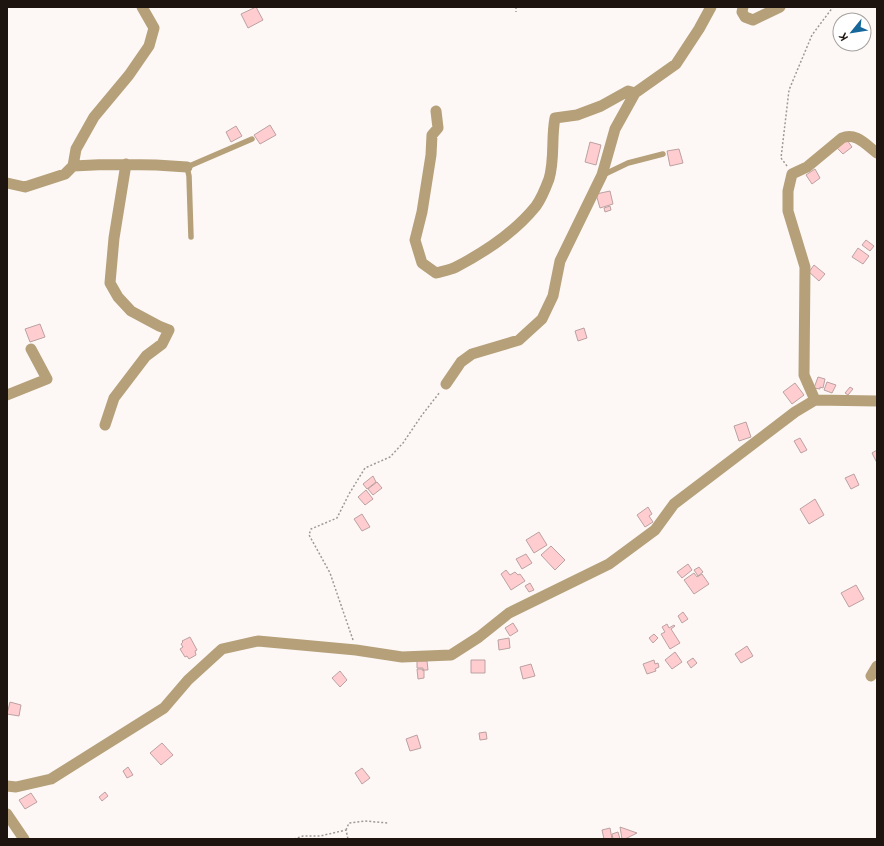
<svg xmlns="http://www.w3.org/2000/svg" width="884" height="846" viewBox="0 0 884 846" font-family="'DM Sans',sans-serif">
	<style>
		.building { fill: #ffcdcf; stroke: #bca1a1 }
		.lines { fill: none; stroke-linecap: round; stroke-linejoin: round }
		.path { stroke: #9f9996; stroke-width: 1.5; stroke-dasharray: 2 2; stroke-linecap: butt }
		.service { stroke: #b5a079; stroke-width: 5.5 }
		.minor { stroke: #b5a079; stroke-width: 11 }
	</style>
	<rect width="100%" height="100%" fill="#fdf8f6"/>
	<path class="building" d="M256 7 263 20 248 28 241 14Z
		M270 125 276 135 260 144 254 135Z
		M236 126 242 136 231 142 226 132Z
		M847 140 852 147 843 154 837 148Z
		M590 142 601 145 596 165 585 162Z
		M679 149 683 163 670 166 667 151Z
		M815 169 820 178 812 184 806 175Z
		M610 191 613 204 600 208 596 194Z
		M610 206 611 210 605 212 604 208Z
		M866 240 874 246 870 251 862 245Z
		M858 248 869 256 863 264 852 257Z
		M814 265 825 274 819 281 809 272Z
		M40 324 45 337 30 342 25 329Z
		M584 328 587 338 578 341 575 331Z
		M818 377 825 379 823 388 820 387V389L814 388Z
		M827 382 836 385 832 393 824 390Z
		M795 383 804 395 792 404 783 392Z
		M850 387 853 389 848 395 845 393Z
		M746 422 751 437 739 441 734 426Z
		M800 438 807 450 801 453 794 441Z
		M877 450V463L872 453Z
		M854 474 859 485 851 489 845 478Z
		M373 476 376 482 367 489 363 484Z
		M377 482 382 488 373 495 368 489Z
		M366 490 373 499 365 505 358 497Z
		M815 499 824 515 809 524 800 509Z
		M648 507 652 514 649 516 653 522 645 527 637 515Z
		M362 514 370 527 362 531 354 519Z
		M539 532 547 545 534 553 526 540Z
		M551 546 565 560 555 570 541 555Z
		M526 554 532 563 522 569 516 559Z
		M688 564 692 570 682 578 677 572Z
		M699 567 703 572 698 576 694 570Z
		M506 570 510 575 515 572 518 575 520 574 525 581 511 590 501 574Z
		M694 573 697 577 702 574 709 584 694 594 684 580Z
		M530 583 534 590 529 592 525 586Z
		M856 585 864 599 849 607 841 593Z
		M683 612 688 619 682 623 678 616Z
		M513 623 518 631 510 636 505 628Z
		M667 624 669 628 674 625 675 626 671 629 680 643 670 649 661 634 665 632 662 627Z
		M654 634 658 638 653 643 649 638Z
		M190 637 197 650 195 651 196 655 189 659 187 656 185 657 180 649 183 647 181 644 183 642 182 641Z
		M509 638 510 648 499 650 498 640Z
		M747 646 753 656 741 663 735 654Z
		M675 652 682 662 672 669 665 660Z
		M693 658 697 663 691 668 687 662Z
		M471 660H485V673H471Z
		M654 660 655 664 658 663 659 667 655 669 656 671 647 674 643 664Z
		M417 661H427L428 670H423V668H417Z
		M531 664 535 676 523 679 520 667Z
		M417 669H422L423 671 424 670V678L418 679Z
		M340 671 347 680 340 687 332 678Z
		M10 702 21 705 19 716 7 714Z
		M486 732 487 739 480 740 479 733Z
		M417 735 421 748 410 751 406 739Z
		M162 743 173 755 161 765 150 753Z
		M128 767 133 775 127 778 123 771Z
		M362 768 370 778 362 784 355 773Z
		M105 792 108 796 102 801 99 797Z
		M31 793 37 802 25 809 19 800Z
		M620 827 637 833 625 839H622Z
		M610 828 612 839H604L602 830Z
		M618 832 620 839H613L612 834Z"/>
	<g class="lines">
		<path class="path" d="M516 7V12
			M787 166 781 158 789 90 812 35 833 7
			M353 640 330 573 309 535 311 529 337 518 349 494 365 468 390 457 403 443 422 415 440 392
			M346 830 349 823 365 821 388 823
			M294 839 303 836H320L346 830 348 839"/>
		<path class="service" d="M603 175 628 163 663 154
			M191 237 189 176 187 167 252 139"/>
		<path class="minor" d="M743 7 742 12 745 17 753 20 780 7
			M436 111 438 128 432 135 431 155 422 212 415 240 422 263 436 273C443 271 450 270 456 267 485 252 515 232 536 206 541 199 546 187 549 179 555 159 551 138 555 118L577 115 601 106 628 91 635 93
			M73 166C111 164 149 164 187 167
			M7 183 25 187 65 174 73 166 76 149 94 117 129 75 149 46 154 28 142 7
			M446 384 461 362 472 354 519 340 542 319 553 296 560 261 602 175 615 129 635 93 676 64 699 29 711 7
			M7 395 47 379 31 349
			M815 400 804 375 805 267 788 211V191L792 174 807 167 842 138C856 132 866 145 877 153
			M105 425 114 398 146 356 162 344 169 330 159 326 131 311 118 297 110 283 114 238 126 164
			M871 676 877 666
			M7 786 16 787 51 779 164 708 188 680 222 649 258 641 356 650 402 657 451 655 479 637 509 613 609 564 655 530 674 504 795 412 815 400 877 401
			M7 814 24 839"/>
	</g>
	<rect width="884" height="846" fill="none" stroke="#1d1410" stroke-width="16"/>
	<g transform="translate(852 32) rotate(240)"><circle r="19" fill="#ffffff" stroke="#a5a19f"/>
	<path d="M0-3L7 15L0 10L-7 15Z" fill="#17689a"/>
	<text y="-6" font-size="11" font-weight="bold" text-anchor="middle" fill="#1d1410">K</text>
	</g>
</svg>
